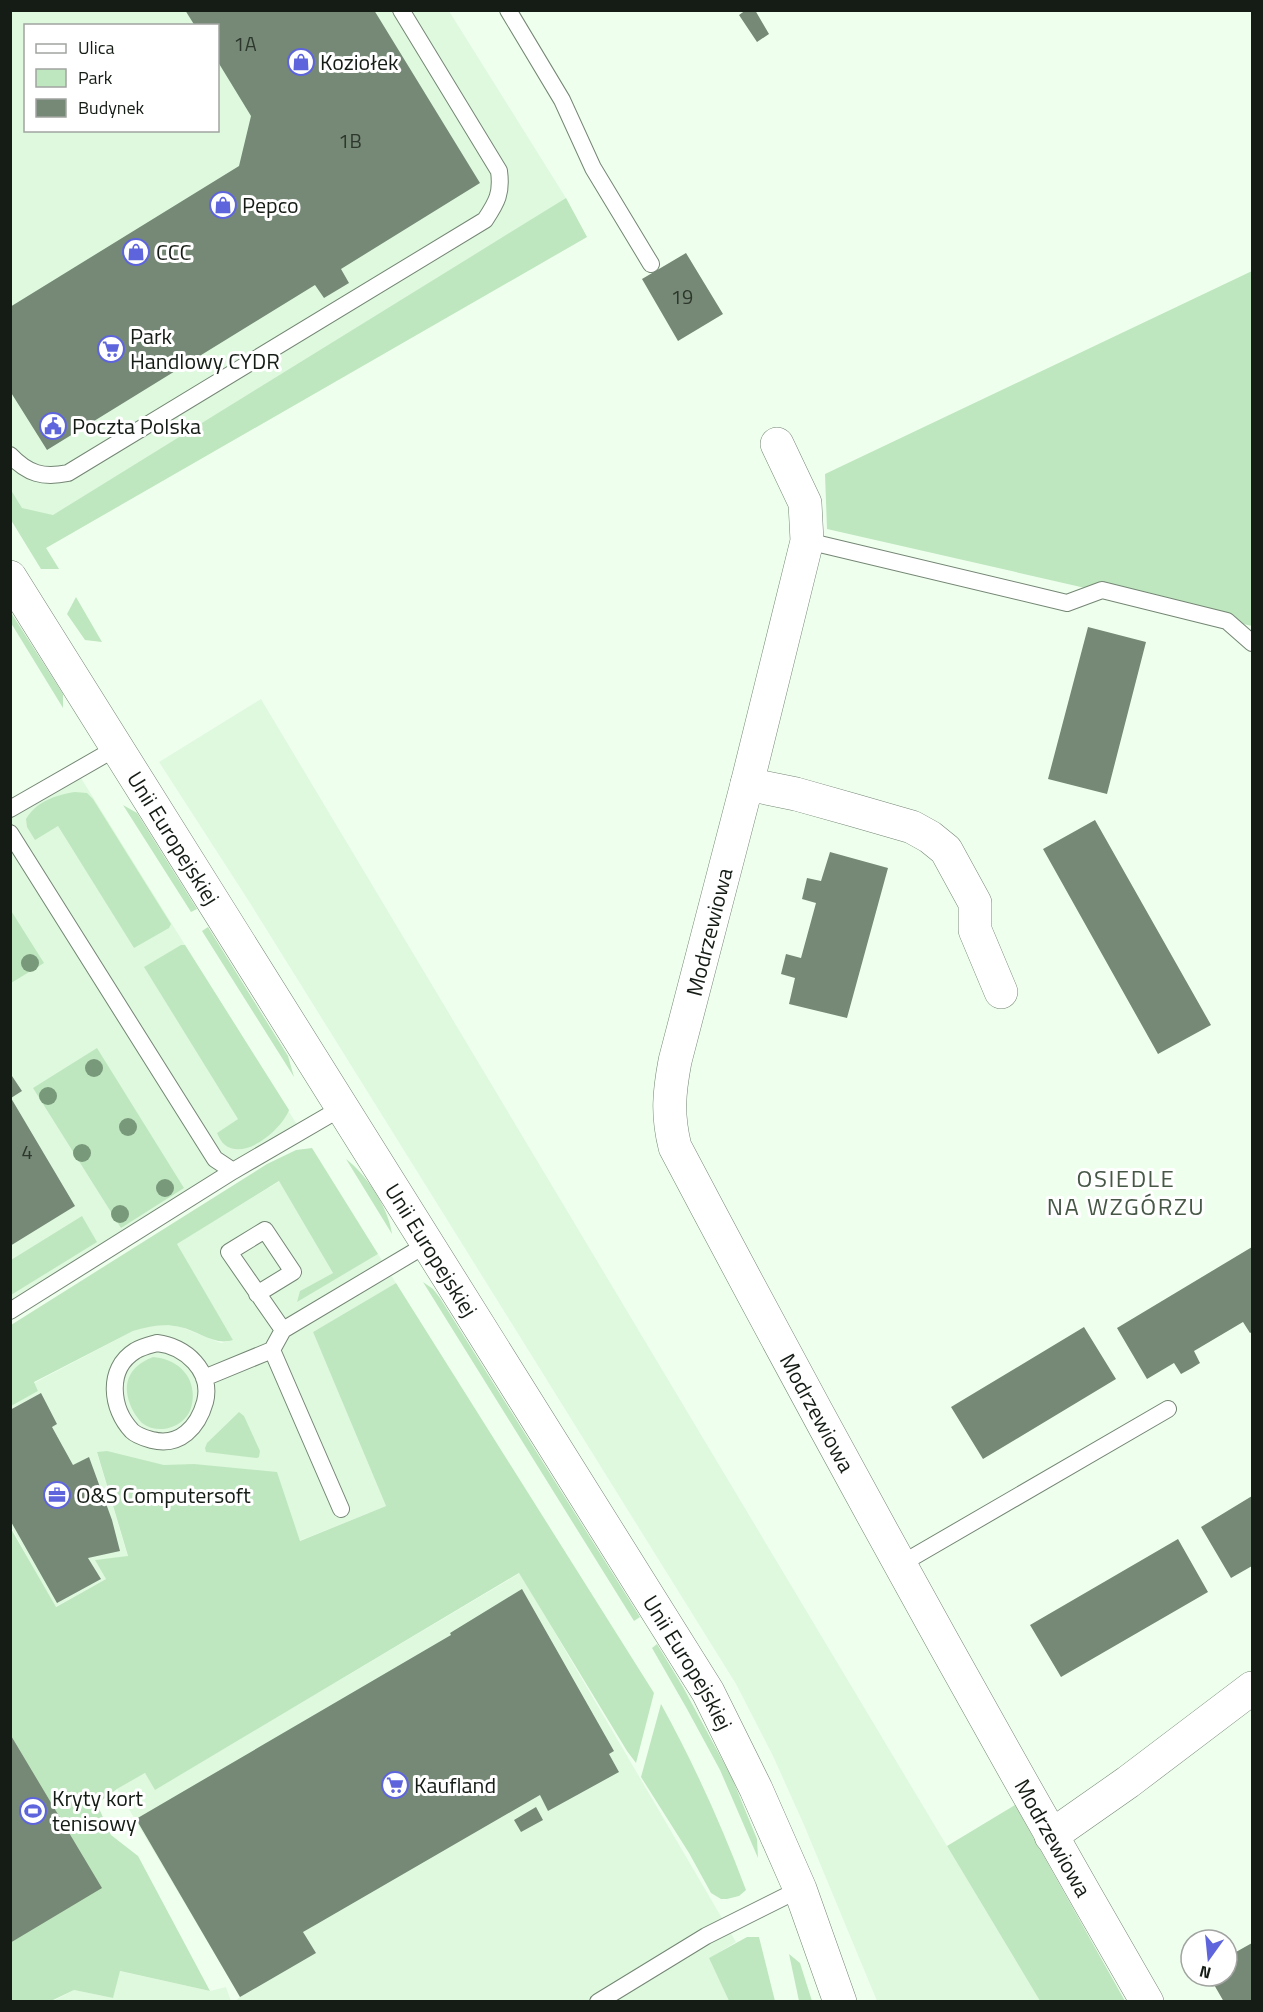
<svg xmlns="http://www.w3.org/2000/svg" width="1263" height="2012" viewBox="0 0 1263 2012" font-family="'Titillium Web',sans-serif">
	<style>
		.built { fill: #dff9df; fill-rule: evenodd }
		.green { fill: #bfe7bf }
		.building { fill: #768976 }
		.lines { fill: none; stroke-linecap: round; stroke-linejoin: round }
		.service-casing { stroke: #748674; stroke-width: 18 }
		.minor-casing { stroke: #748674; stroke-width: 34 }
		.tertiary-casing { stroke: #748674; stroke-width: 34 }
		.service { stroke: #fff; stroke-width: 16 }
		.minor { stroke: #fff; stroke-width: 33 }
		.tertiary { stroke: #fff; stroke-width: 33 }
		.tree { fill: #79997b }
		.labels { text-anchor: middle; stroke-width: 6; stroke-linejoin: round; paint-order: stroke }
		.number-label { font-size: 20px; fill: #2d372d }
		.poi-label { font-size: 22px; fill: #151c15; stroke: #fff; text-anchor: start }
		.street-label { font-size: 22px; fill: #151c15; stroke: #fff }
		.neighbourhood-label { font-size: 24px; letter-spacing: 1.5px; fill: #465746; stroke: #fff }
	</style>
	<rect width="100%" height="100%" fill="#efffee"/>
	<path class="built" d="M11 11H449L566 198 587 237 46 548 59 569H41L11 520ZM26 26H218V130H26Z
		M261 699 947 1846 1040 2001H877L804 1825 773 1756 736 1684 250 903 159 762Z
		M76 770 301 1131 11 1311V809Z
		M280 1181 333 1273 300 1291 332 1281 378 1254 396 1283 313 1332 386 1506 299 1541 164 1465 97 1453 128 1557 96 1560 106 1579 55 1607 11 1527 10 1406 38 1391 34 1383 133 1331 148 1326 164 1325 181 1327 221 1343 233 1340 176 1244Z
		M520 1573 736 1942 710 1958 729 2001H235L240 1997 117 1789 145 1773 156 1789Z
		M119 1971 210 1991 226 1987 231 2001 51 2002 74 1990 113 1998Z"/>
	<path class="green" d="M566 198 587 237 46 548 59 569H41L11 520V490L22 508 53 515Z
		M1252 271V626L827 529 825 474Z
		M76 597 102 642 85 640 67 614Z
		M10 611 63 694V708L11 623Z
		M75 792 87 793 93 799 171 924 169 928 134 948 58 826 35 840 27 827 26 819C37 801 56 795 75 792Z
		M123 805 137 813 197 909 191 912Z
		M10 909 44 963 11 983H10Z
		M208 927 288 1056 294 1077 202 931Z
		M181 945H185L289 1110C282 1129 245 1161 225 1145 221 1142 219 1137 217 1133L238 1119 144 967Z
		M97 1048 184 1188 121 1228 33 1088Z
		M312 1148 378 1254 297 1302 300 1291 333 1273 279 1181 177 1244 233 1340C214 1346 199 1331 180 1327 163 1323 149 1326 133 1331L34 1382 38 1391 11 1406V1325L267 1164 296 1150Z
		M346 1159C367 1175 389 1209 392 1234Z
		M82 1216 97 1242 11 1295V1260Z
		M423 1282 433 1289 440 1298 640 1617 634 1621Z
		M396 1283 654 1693 636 1763 627 1751 519 1573 155 1790 145 1773 117 1789 97 1804 111 1835 138 1856 210 1991 120 1971 113 1998 74 1990 51 2001H11L10 1527 56 1607 106 1579 95 1560 128 1556 97 1452 107 1451 164 1465 194 1464 277 1472 300 1541 386 1506 313 1332Z
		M153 1357C180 1359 199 1380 191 1408 185 1427 159 1436 142 1423 137 1418 132 1410 130 1404 121 1381 132 1365 153 1357Z
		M239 1412 244 1416 260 1451 259 1457 257 1458 206 1452 205 1448 207 1443Z
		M657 1644 683 1687 732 1778 757 1839 758 1858 720 1770 687 1709 652 1648Z
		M661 1704C694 1764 722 1826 746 1890L739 1896 727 1899H721L711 1893 689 1853 641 1777Z
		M1015 1805 1125 2001H1040L947 1846Z
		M747 1937H759L775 2001H729L709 1958Z
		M789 1954 800 1963 812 2001H799Z"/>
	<path class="building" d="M185 10H374L480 183 341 269 349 283 324 298 315 285 47 450 10 391V307L239 166 251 116 218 62V26H195Z
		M746 10H755L769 34 757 42 739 15Z
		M686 253 723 314 678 341 642 279Z
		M1088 627 1146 642 1107 794 1048 779Z
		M1095 820 1211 1025 1158 1054 1043 849Z
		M830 852 888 868 847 1018 789 1004 795 978 781 974 786 954 801 958 816 903 802 899 807 878 821 881Z
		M10 1073 22 1091 11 1098 75 1206 10 1246Z
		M1252 1247V1332L1250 1333 1243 1322 1194 1351 1200 1363 1192 1368 1181 1374 1174 1363 1147 1379 1117 1328Z
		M1084 1327 1116 1379 983 1459 951 1407Z
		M41 1393 57 1424 52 1427 73 1465 89 1457 112 1520 120 1551 88 1558 101 1579 57 1603 10 1520V1410Z
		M1252 1496V1566L1231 1578 1201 1527Z
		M1178 1539 1208 1592 1061 1677 1030 1625Z
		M522 1589 614 1751 609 1754 619 1772 548 1811 540 1795 317 1924 303 1932 316 1953 240 1997 136 1819 451 1635 450 1633Z
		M10 1734 102 1888 10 1943Z
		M536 1807 543 1820 521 1832 514 1820Z
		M1252 1943V2002H1224L1209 1976H1227V1957Z"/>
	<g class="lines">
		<defs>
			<path id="service" d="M508 10 562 100 593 168 651 264
				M10 455C28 474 43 478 68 473L485 220C497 202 502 193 499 171L401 10
				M807 541 1067 603 1102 590 1227 621 1252 643
				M10 809 118 747
				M10 833 215 1159 233 1171 343 1107
				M257 1294 293 1272 265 1230 229 1252 283 1330
				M10 1311 233 1171
				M157 1343C185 1346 213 1371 205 1402 198 1427 180 1447 152 1440 145 1438 137 1436 132 1431 111 1409 106 1369 135 1351 141 1347 150 1345 157 1343Z
				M272 1350 341 1509
				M204 1378 272 1350 283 1330 429 1243
				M901 1564 1168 1409
				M598 2002 706 1936 800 1889"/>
			<g id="minor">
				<path d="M747 784 807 541 805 503 777 444"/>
				<path id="s1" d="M1001 992 975 930V903L946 850 930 837 912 827 853 810 796 794 747 784 675 1061C669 1093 667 1115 675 1147 827 1435 984 1720 1147 2002"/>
				<path d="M1051 1836 1128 1782 1252 1688"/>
			</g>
			<g id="tertiary">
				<path id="s2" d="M10 577 708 1692 756 1789 800 1889 840 2002"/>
			</g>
		</defs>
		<use href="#service" class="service-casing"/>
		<use href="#minor" class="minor-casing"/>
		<use href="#tertiary" class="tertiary-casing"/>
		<use href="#service" class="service"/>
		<use href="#minor" class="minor"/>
		<use href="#tertiary" class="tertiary"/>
	</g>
	<g class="tree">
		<circle cx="30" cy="963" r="9"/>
		<circle cx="94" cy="1068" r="9"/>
		<circle cx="48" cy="1096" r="9"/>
		<circle cx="128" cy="1127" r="9"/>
		<circle cx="82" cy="1153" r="9"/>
		<circle cx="165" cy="1188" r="9"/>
		<circle cx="120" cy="1214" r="9"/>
	</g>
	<defs>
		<symbol id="shop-ring" viewBox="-11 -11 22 22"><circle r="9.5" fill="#fff" stroke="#5e64dc" stroke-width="1.5"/><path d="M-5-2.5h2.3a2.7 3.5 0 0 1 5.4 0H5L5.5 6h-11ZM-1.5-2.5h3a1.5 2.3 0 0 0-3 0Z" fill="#5e64dc"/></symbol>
		<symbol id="supermarket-ring" viewBox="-11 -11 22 22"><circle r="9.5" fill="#fff" stroke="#5e64dc" stroke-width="1.5"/><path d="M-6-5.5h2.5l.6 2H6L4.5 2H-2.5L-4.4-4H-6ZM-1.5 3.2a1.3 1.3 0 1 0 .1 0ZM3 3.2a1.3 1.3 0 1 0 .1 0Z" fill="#5e64dc"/></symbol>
		<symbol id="civic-ring" viewBox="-11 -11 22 22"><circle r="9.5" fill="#fff" stroke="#5e64dc" stroke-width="1.5"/><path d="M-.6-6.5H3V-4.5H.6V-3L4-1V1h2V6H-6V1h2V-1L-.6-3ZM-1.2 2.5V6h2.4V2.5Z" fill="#5e64dc"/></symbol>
		<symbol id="office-ring" viewBox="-11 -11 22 22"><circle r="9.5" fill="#fff" stroke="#5e64dc" stroke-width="1.5"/><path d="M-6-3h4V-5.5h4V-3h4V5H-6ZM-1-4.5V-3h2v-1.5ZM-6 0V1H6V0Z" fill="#5e64dc"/></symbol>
		<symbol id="stadium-ring" viewBox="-11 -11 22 22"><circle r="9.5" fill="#fff" stroke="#5e64dc" stroke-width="1.5"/><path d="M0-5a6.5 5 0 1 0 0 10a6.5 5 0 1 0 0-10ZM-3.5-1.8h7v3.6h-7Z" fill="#5e64dc"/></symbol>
	</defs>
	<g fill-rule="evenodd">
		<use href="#shop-ring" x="286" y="47" width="30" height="30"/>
		<use href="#shop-ring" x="208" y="190" width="30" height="30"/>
		<use href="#shop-ring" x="121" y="237" width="30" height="30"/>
		<use href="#supermarket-ring" x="96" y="334" width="30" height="30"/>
		<use href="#civic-ring" x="38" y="411" width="30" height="30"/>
		<use href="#office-ring" x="42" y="1480" width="30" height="30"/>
		<use href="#supermarket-ring" x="380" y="1770" width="30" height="30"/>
		<use href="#stadium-ring" x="18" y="1796" width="30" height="30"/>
	</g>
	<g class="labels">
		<g class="number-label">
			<text x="245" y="51">1A</text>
			<text x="350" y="148">1B</text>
			<text x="682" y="304">19</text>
			<text x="27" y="1159">4</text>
		</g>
		<g class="poi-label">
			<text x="320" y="70">Koziołek</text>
			<text x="242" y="213">Pepco</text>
			<text x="156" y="260">CCC</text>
			<text x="130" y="344">Park<tspan x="130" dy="25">Handlowy CYDR</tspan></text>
			<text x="72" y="434">Poczta Polska</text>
			<text x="76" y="1503">O&amp;S Computersoft</text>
			<text x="414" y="1793">Kaufland</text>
			<text x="52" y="1806">Kryty kort<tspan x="52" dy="25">tenisowy</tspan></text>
		</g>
		<g class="street-label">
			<text dy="8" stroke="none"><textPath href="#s2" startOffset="308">Unii Europejskiej</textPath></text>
			<text transform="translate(709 932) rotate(-76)" y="8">Modrzewiowa</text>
			<text dy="8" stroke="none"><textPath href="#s2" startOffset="794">Unii Europejskiej</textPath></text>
			<text dy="8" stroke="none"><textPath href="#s1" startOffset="1041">Modrzewiowa</textPath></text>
			<text dy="8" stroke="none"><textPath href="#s2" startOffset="1280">Unii Europejskiej</textPath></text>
			<text dy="8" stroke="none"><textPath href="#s1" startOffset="1527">Modrzewiowa</textPath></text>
		</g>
		<g class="neighbourhood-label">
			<text x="1126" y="1187">OSIEDLE<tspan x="1126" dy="28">NA WZGÓRZU</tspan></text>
		</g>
	</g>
	<rect width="1263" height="2012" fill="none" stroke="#151c15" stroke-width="24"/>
	<rect x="24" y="24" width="195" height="108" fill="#ffffff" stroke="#a1a4a1" stroke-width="1.5"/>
	<rect x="36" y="44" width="30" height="9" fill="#ffffff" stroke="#a1a4a1" stroke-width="1.5"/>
	<text x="78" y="54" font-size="18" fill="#151c15">Ulica</text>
	<rect x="36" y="69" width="30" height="18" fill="#bfe7bf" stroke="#a1a4a1" stroke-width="1.5"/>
	<text x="78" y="84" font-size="18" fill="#151c15">Park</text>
	<rect x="36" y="99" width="30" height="18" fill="#768976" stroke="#a1a4a1" stroke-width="1.5"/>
	<text x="78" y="114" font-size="18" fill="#151c15">Budynek</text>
	<g transform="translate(1209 1958) rotate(195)"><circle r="28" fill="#ffffff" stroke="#a1a4a1" stroke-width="1.5"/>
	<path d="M0-4.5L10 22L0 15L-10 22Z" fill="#5e64dc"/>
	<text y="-9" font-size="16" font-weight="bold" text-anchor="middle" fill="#151c15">N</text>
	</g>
</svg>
